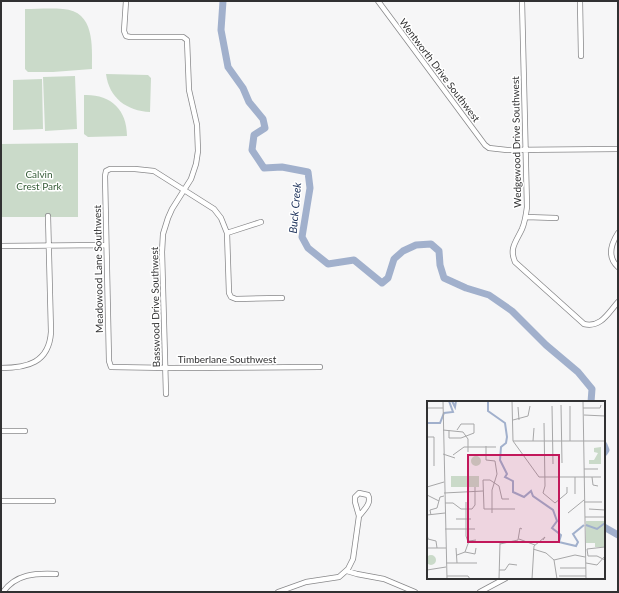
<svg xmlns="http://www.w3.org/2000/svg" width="619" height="593" viewBox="0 0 619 593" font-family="Lato,sans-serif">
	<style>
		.green { fill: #cadac9 }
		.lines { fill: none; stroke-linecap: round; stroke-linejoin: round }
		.river { stroke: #a1b0cc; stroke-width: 7 }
		.street-casing { stroke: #88888a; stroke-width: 6 }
		.street { stroke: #fff; stroke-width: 4.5 }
		.labels { text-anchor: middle; stroke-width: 3; stroke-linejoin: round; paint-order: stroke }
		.street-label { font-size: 10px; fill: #313132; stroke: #fff }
		.park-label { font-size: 10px; fill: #365c38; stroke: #fff }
		.water-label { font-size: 11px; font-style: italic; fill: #253960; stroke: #fff }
		.inset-river { fill: none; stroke: #a1b0cc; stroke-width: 2 }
		.inset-road { fill: none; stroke: #a7a7a8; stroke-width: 1 }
		.view { fill: #c2185b; fill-opacity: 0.15; stroke: #c2185b; stroke-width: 2 }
		.inset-edge { fill: none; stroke: #313132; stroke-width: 2 }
	</style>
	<rect width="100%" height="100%" fill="#f6f6f7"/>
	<path class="green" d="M25 9C37 9 50 8 63 9 95 11 92 46 92 69L53 72H28L25 69Z
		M106 74 148 75 151 78 150 112C127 111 109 98 106 74Z
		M75 76 77 129 45 131 43 77Z
		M42 79 43 129 13 130V80Z
		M84 95C110 94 127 109 127 136L88 137 84 134Z
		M78 143V217H1V144Z"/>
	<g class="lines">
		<path class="river" d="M223 1 221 30 228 67 243 88 249 102 263 119 265 128 254 135 252 150 264 168 282 167 308 172 310 188 302 237 308 248 328 264 354 260 382 283 388 278 394 259 403 251 416 245 431 244 439 251 440 265 444 278 466 288 489 295 512 311 546 345 578 372 592 389 591 402
			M604 445 606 450 604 453
			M604 527 618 535"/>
		<defs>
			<path id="street" d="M126 1 124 31 126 36 130 37H183L187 40 189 90 197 125 198 151 196 164 191 179 172 209 168 218 163 234 162 252 166 394
				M378 1 485 145 489 148 507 150 618 149
				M522 1 527 207C526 215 525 222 522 229 516 242 509 248 515 262L584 324C601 328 608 313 618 302
				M580 1 581 56
				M526 217 556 218
				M227 233 261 222
				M618 233C611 244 607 257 618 267
				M1 246 106 245
				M282 298 236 299 231 297 229 293 227 233 221 218 214 209 154 171 135 169H110L106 171 105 176 109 361 111 367 170 368 320 367
				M1 368C27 368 49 363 51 332L48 216
				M1 431H25
				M1 501H53
				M347 571 357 574 384 579 415 592
				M3 592C16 574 35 573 56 574
				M278 592 306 582 339 577 348 569 353 559 359 516 355 502V497L359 493 368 495C372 503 364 510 359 516
				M480 592 506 578"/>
		</defs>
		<use href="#street" class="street-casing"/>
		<use href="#street" class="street"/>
	</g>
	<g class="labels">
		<g class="street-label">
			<text transform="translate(440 70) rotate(53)" y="4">Wentworth Drive Southwest</text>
			<text transform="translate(516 142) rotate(-91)" y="4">Wedgewood Drive Southwest</text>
			<text transform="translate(98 269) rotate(-91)" y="4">Meadowood Lane Southwest</text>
			<text transform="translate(155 307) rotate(-91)" y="4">Basswood Drive Southwest</text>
			<text x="227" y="363">Timberlane Southwest</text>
		</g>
		<g class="park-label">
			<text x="39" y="178">Calvin<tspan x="39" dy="12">Crest Park</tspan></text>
		</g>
		<g class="water-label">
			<text transform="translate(295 208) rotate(-85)" y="4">Buck Creek</text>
		</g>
	</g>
	<g transform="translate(427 401)">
		<rect width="178" height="178" fill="#f6f6f7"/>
		<path d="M174 46V63H162V59H167L171 52 167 51V47ZM44 60a5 5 0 1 1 10 0a5 5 0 1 1-10 0ZM24 75H52V86H24ZM159 120H178V146H168V142H159ZM-1 159a5 5 0 1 1 10 0a5 5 0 1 1-10 0Z" fill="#cadac9"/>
		<path class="inset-river" d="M25 0 28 6 29 0M61 0V10L78 22 80 36 79 42 74 46 73 59 80 73 78 76 86 80V91L97 96 104 90 106 95 126 109 130 120 125 127 134 134 132 141 136 142 149 145 151 141 146 133 157 124M0 22H13L17 12 26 11 22 0M159 124 170 128 178 122"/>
		<path class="inset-road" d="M16 0 20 178M85 0 86 40 112 76H174M156 0 159 178M134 4 135 62M125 5 126 63M143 5V40M91 6 92 19M0 7H16M156 7H173L174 4M157 14 178 15M86 19 101 15 103 5M117 22 118 85 116 92 128 102 140 92V86M16 29 36 31 41 38V51M22 29V37H34L47 32V23H34L30 29M0 36H7V65M86 40H178M106 40 107 27M59 45V59L68 60 70 73 65 89V112M16 53 28 57M26 54 37 46H69M157 68H171M148 76V93M165 76 166 84 171 85M0 86 17 81M17 92 56 90M0 94 12 100M82 98H75L72 85 63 79H56L57 108H88M39 101V135L41 141M157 101H175M18 102H26L34 108H45L48 104V86M162 108 178 109M141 112 157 99M0 114 18 112M4 114 3 109 10 107 13 96 17 95M158 116H178M29 118H44M18 128H48M0 133 1 138 9 140 10 147M92 138 108 144M73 143 91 139 93 127 95 128M178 146 160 148 161 155H170L178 159M0 147H19M29 147 30 162M106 148 119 152 127 159 130 178M38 151 48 153 49 147M30 154 38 151 42 140 49 139M127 159 148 154 158 156M19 162H50M159 162 170 164 178 155M133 167H159M0 169 19 166M72 169H78L82 163 90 164M20 175H41L43 178M132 175H159M72 178 73 142M105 178 107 145 118 136 116 139"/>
		<path class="view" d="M41 54H132V141H41Z"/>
		<rect width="178" height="178" class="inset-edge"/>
	</g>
	<rect width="619" height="593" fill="none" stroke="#313132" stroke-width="4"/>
</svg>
